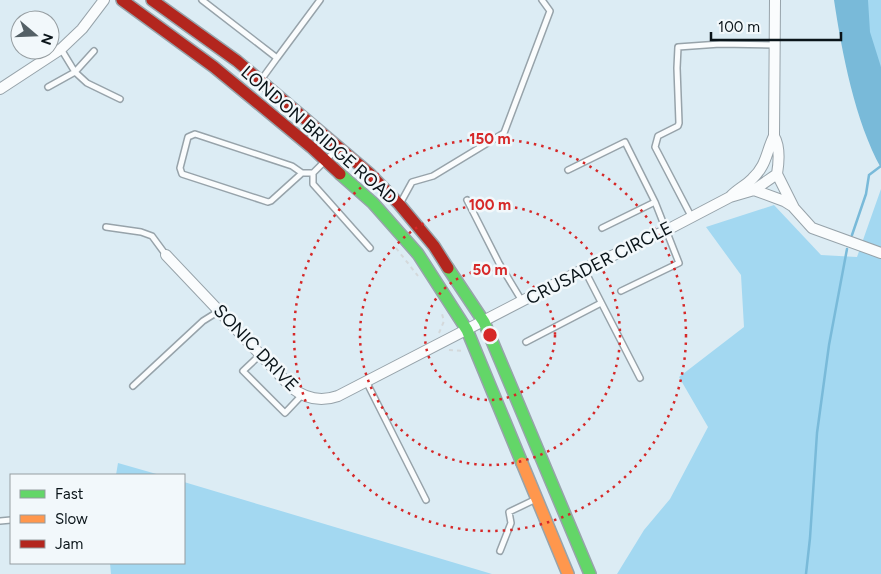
<svg xmlns="http://www.w3.org/2000/svg" width="881" height="574" viewBox="0 0 881 574" font-family="Figtree,sans-serif">
	<style>
		.green { fill: #a3d8f1 }
		.water { fill: #79bad9 }
		.lines { fill: none; stroke-linecap: round; stroke-linejoin: round }
		.stream { stroke: #79bad9; stroke-width: 2.5 }
		.lane-casing { stroke: #97a3aa; stroke-width: 8 }
		.street-casing { stroke: #97a3aa; stroke-width: 12 }
		.fast-casing { stroke: #97a3aa; stroke-width: 14 }
		.slow-casing { stroke: #97a3aa; stroke-width: 14 }
		.jam-casing { stroke: #97a3aa; stroke-width: 14 }
		.path { stroke: #d4d9db; stroke-width: 2; stroke-dasharray: 4 4; stroke-linecap: butt }
		.lane { stroke: #fafcfd; stroke-width: 5 }
		.street { stroke: #fafcfd; stroke-width: 10 }
		.fast { stroke: #63d668; stroke-width: 11 }
		.slow { stroke: #ff974d; stroke-width: 11 }
		.jam { stroke: #b3261e; stroke-width: 11 }
		.ring { fill: none; stroke: #d62828; stroke-width: 2.5; stroke-dasharray: 2.5 5 }
		.labels { text-anchor: middle; stroke-width: 5; stroke-linejoin: round; paint-order: stroke }
		.street-label { font-size: 18px; fill: #0a1419; stroke: #f2f8fb }
		.centre { fill: #d62828; stroke: #f2f8fb; stroke-width: 2.5 }
		.ring-label { font-size: 15px; text-anchor: middle; font-weight: bold; fill: #d62828; stroke: #f2f8fb; stroke-width: 5; stroke-linejoin: round; paint-order: stroke }
	</style>
	<rect width="100%" height="100%" fill="#dcecf4"/>
	<path class="green" d="M867 0H881V68L868 36Z
		M881 189V574H617L644 530 670 499 708 427 679 377 744 327 741 275 706 227 774 205 821 255 857 257Z
		M118 463 160 475H116Z
		M184 482 492 574H111L110 563H184Z"/>
	<path class="water" d="M834 0H868L870 32 881 67V168C855 121 842 53 834 0Z"/>
	<g class="lines">
		<path class="stream" d="M852 235 866 194 869 175 881 166
			M806 574 810 538 817 433 829 345 847 249"/>
		<defs>
			<path id="lane" d="M202 0 277 58 320 0
				M61 49 75 72 94 51
				M261 80 277 58
				M48 87 75 72 87 83 120 99
				M568 170 625 142 655 202 679 263 621 291
				M302 173 292 166 195 134 188 137 180 168 182 174 268 202 271 201 302 173H313L337 149
				M313 173V184L370 248
				M467 200 499 263 522 301
				M401 202 412 182 433 176 504 133 550 11 542 0
				M691 216 655 147 658 136 678 126 679 123 677 68 678 47 720 44 774 45
				M106 227 141 232 152 236 166 255
				M602 228 655 202
				M584 269 640 378
				M526 342 601 303
				M261 354 243 371 285 413 302 395
				M366 381 426 500
				M133 386 203 321 219 311
				M0 521 11 520
				M500 551 511 523 509 512 534 500"/>
			<path id="street" d="M0 89 61 49 82 29 104 0
				M774 136 775 0
				M777 174 794 208 812 228 881 253
				M754 190 784 201 792 206
				M166 255 292 388C306 399 321 402 338 396L584 269 667 230 730 197 754 190 777 174C779 162 780 146 774 136 766 152 767 165 752 179 745 186 736 190 730 197"/>
			<path id="fast" d="M340 174 373 203 418 254 467 330 522 463
				M448 268 484 322 590 574"/>
			<path id="slow" d="M522 463 568 574"/>
			<path id="jam" d="M122 0 214 67 311 147 340 174
				M152 0 237 61 370 174 399 204 434 246 448 268"/>
		</defs>
		<use href="#lane" class="lane-casing"/>
		<use href="#street" class="street-casing"/>
		<use href="#fast" class="fast-casing"/>
		<use href="#slow" class="slow-casing"/>
		<use href="#jam" class="jam-casing"/>
		<path class="path" d="M396 248 418 276
			M439 333 444 321 442 314
			M449 350 463 351"/>
		<use href="#lane" class="lane"/>
		<use href="#street" class="street"/>
		<use href="#fast" class="fast"/>
		<use href="#slow" class="slow"/>
		<use href="#jam" class="jam"/>
	</g>
	<g class="ring">
		<circle cx="490" cy="335" r="65"/>
		<circle cx="490" cy="335" r="130"/>
		<circle cx="490" cy="335" r="196"/>
	</g>
	<g class="labels">
		<g class="street-label">
			<text transform="translate(319 135) rotate(41)" y="6">LONDON BRIDGE ROAD</text>
			<text transform="translate(599 263) rotate(-27)" y="6">CRUSADER CIRCLE</text>
			<text transform="translate(256 348) rotate(46)" y="6">SONIC DRIVE</text>
		</g>
	</g>
	<circle cx="490" cy="335" r="8" class="centre"/>
	<g class="ring-label">
		<text x="490" y="144">150 m</text>
		<text x="490" y="210">100 m</text>
		<text x="490" y="275">50 m</text>
	</g>
	<rect x="10" y="474" width="175" height="90" fill="#f2f8fb" stroke="#959da1"/>
	<rect x="20" y="490" width="25" height="8" fill="#63d668" stroke="#959da1"/>
	<text x="55" y="499" font-size="15" fill="#0a1419">Fast</text>
	<rect x="20" y="515" width="25" height="8" fill="#ff974d" stroke="#959da1"/>
	<text x="55" y="524" font-size="15" fill="#0a1419">Slow</text>
	<rect x="20" y="540" width="25" height="8" fill="#b3261e" stroke="#959da1"/>
	<text x="55" y="549" font-size="15" fill="#0a1419">Jam</text>
	<g transform="translate(35 35) rotate(109)"><circle r="24" fill="#f2f8fb" stroke="#959da1"/>
	<path d="M0-4L9 19L0 12L-9 19Z" fill="#546066"/>
	<text y="-8" font-size="14" font-weight="bold" text-anchor="middle" fill="#0a1419">N</text>
	</g>
	<path d="M711 32v8h130v-8" fill="none" stroke="#0a1419" stroke-width="2.5"/>
	<text x="718" y="32" font-size="15" fill="#0a1419" stroke="#f2f8fb" stroke-width="4" paint-order="stroke">100 m</text>
</svg>
